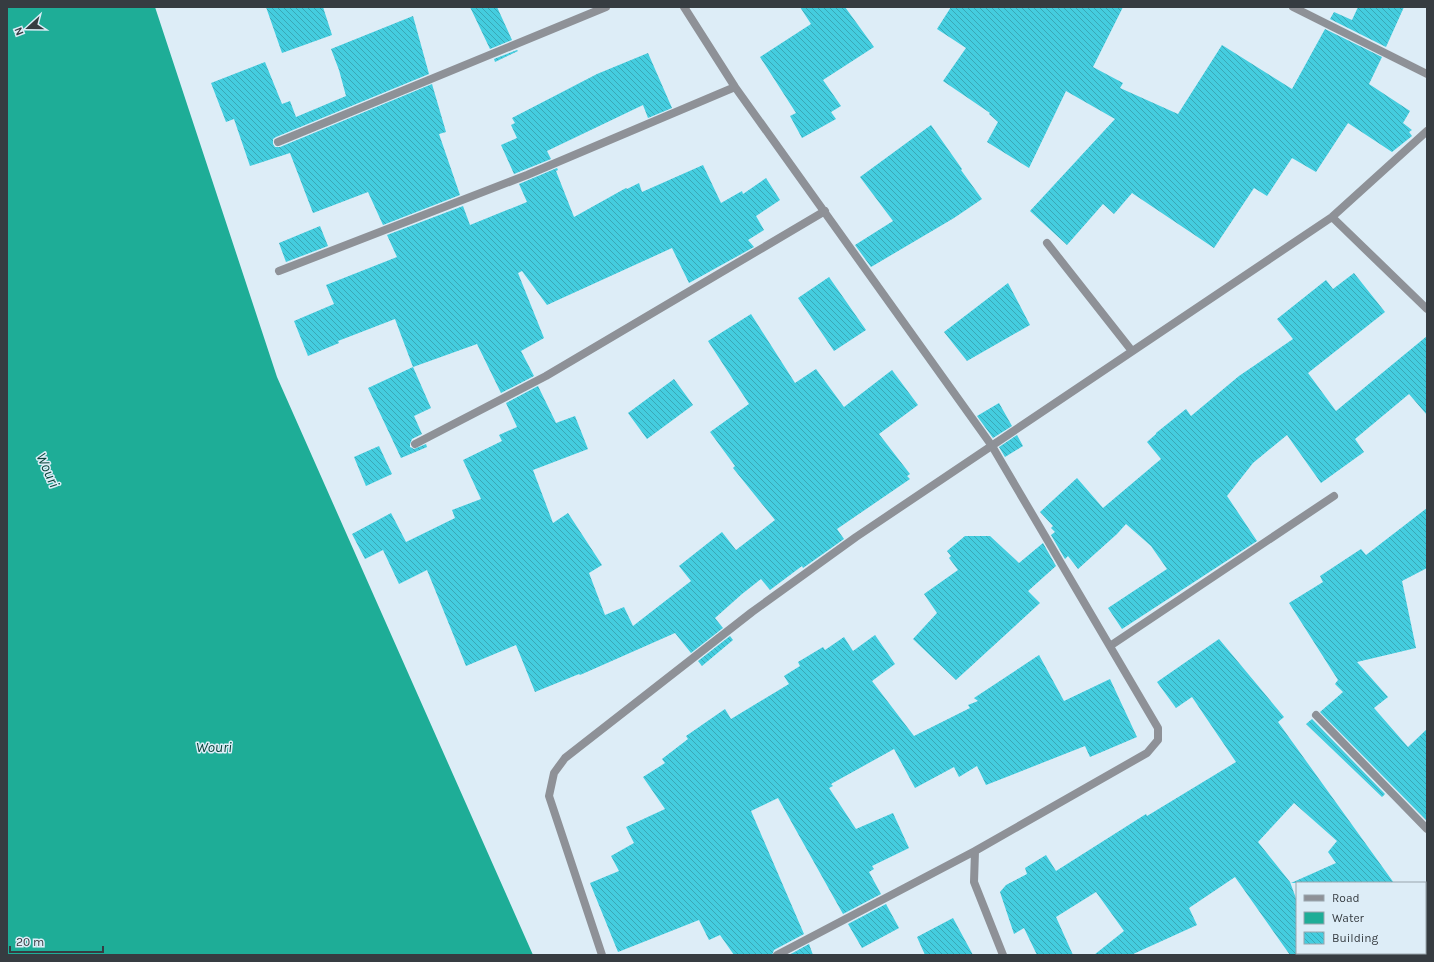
<svg xmlns="http://www.w3.org/2000/svg" width="1434" height="962" font-family="Karla,sans-serif">
<style>
.water{fill:#1ead97}
.building{fill:url(#building-back-hatch)}
.lines{fill:none;stroke-linecap:round;stroke-linejoin:round}
.minor{stroke:#8e9197;stroke-width:8}
.labels{text-anchor:middle;dominant-baseline:central;stroke-width:3;stroke-linejoin:round;paint-order:stroke}
.water-label{font-size:15px;font-style:italic;fill:#0c463c;stroke:#ddedf7}
</style>
<defs>
<pattern id="building-back-hatch" width="6" height="6" patternUnits="userSpaceOnUse"><rect width="6" height="6" fill="#44cddf"/><path d="M-1 5l2 2M0 0l6 6M5-1l2 2" fill="none" stroke="#3aa8b6"/></pattern>
</defs>
<rect width="100%" height="100%" fill="#ddedf7"/>
<!-- water -->
<path class="water" d="M7,7H155L277,377L533,955H7Z"/>
<!-- building -->
<path class="building" d="M266,7H323L332,35L282,53Z
M470,7H497L512,40L490,49Z
M800,7H845L874,47L823,80L841,106L831,112L836,119L802,138L790,116L796,113L760,57L811,24Z
M951,7H1123L1093,67L1123,83L1120,88L1178,114L1222,45L1292,89L1325,29L1382,57L1369,84L1410,111L1403,123L1412,130L1409,132L1412,136L1392,152L1348,123L1316,172L1292,158L1267,196L1254,188L1214,248L1132,193L1114,214L1103,204L1067,245L1030,211L1115,119L1066,91L1029,168L987,142L998,122L989,114L990,113L943,81L966,48L937,29Z
M1358,7H1404L1386,47L1330,19L1334,12L1352,20Z
M413,16L429,74L276,137L273,139V144L275,147H280L432,84L446,132L439,134L460,195L383,225L368,192L313,213L290,153L250,166L234,119L226,122L211,83L265,62L282,104L290,101L296,117L346,96L339,70L331,49Z
M517,50L518,51L495,62L494,59Z
M648,53L672,108L648,118L643,105L547,151L551,159L514,174L501,145L517,138L511,125L515,123L512,118L597,74Z
M931,125L962,169L961,170L982,199L954,218L871,267L855,245L893,221L860,177Z
M703,165L721,203L742,191L743,194L766,178L780,200L756,216L764,230L748,240L754,247L689,283L672,248L547,305L522,271L518,273L544,338L521,351L534,376L501,393L477,344L413,367L395,319L338,341L339,343L308,356L294,321L334,304L326,285L397,257L387,235L463,206L470,225L527,202L519,184L557,168L558,170L556,171L574,217L626,188L627,189L639,183L642,192Z
M320,226L328,246L286,262L279,243Z
M1354,273L1385,312L1308,373L1336,411L1427,336V415L1409,394L1355,439L1364,452L1321,483L1287,435L1253,463L1227,496L1257,541L1122,629L1108,608L1167,569L1151,546L1126,524L1117,534L1078,569L1068,556L1065,559L1051,535L1055,532L1051,528L1053,526L1040,512L1077,478L1103,508L1161,459L1147,442L1156,434V433L1186,409L1191,416L1239,376L1293,339L1277,319L1326,280L1333,289Z
M829,277L866,330L834,351L798,298Z
M1008,283L1030,325L967,361L944,332Z
M751,314L795,383L816,369L844,407L892,370L918,405L879,434L910,474L907,476L910,479L837,529L844,539L803,568L802,566L770,590L761,579L742,594L715,618L723,628L691,653L675,633L580,675L579,674L535,692L516,645L466,666L427,570L399,584L383,550L365,559L352,534L391,513L406,542L455,518L452,510L481,499L463,460L502,441L499,435L517,427L506,403L538,386L556,423L575,416L588,449L533,470L553,523L568,513L602,565L589,573L605,615L624,607L633,626L691,581L679,566L722,532L736,550L775,520L733,468L735,466L710,432L749,404L708,341Z
M413,367L431,408L414,416L422,434L412,439L410,444V447L414,449L426,444L427,447L401,458L368,388Z
M674,379L693,405L647,439L628,413Z
M999,403L1012,426L993,438L977,416Z
M1017,435L1023,446L1005,457L999,447Z
M379,446L392,474L366,486L354,457Z
M1427,508V568L1402,581L1416,648L1357,662L1388,697L1374,708L1408,747L1427,729V821L1320,712L1343,692L1335,684L1338,680L1289,603L1323,582L1320,576L1361,549L1366,555Z
M965,536H990L1019,563L1043,543L1056,566L1028,591L1040,603L956,680L913,639L937,613L924,594L958,570L949,558L951,556L947,551Z
M875,635L895,664L872,681L914,736L970,708L968,705L978,701L974,698L1039,655L1064,701L1110,679L1137,737L1090,757L1085,746L986,785L977,766L959,777L954,767L915,788L894,749L831,784L833,786L829,788L856,829L893,813L909,848L872,866L874,869L869,872L881,894L843,914L778,798L751,811L804,934L774,950L772,955H734L720,935L709,940L699,920L618,952L590,883L619,871L611,856L634,843L626,827L665,809L643,777L665,763L662,759L688,739L686,736L725,709L731,719L789,684L784,676L800,666L798,662L823,647L825,650L844,637L853,651Z
M730,636L733,640L702,666L698,661Z
M1219,639L1284,717L1278,722L1394,883H1291L1336,863L1328,852L1337,841L1294,803L1258,842L1290,882L1297,901V955H1290L1235,877L1189,908L1197,925L1131,955H1094L1124,931L1096,892L1056,917L1073,955H1037L1024,928L1014,934L1000,892L1006,885L1027,874L1025,868L1046,855L1056,871L1146,814L1147,816L1236,762L1192,697L1176,708L1157,682Z
M1312,719L1385,794L1382,797L1306,724Z
M886,904L899,928L862,948L848,924Z
M953,918L973,955H925L917,937Z
M809,944L813,955H789Z"/>
<g class="lines">
<!-- minor -->
<path class="minor" d="M684,7L735,87L992,446L1158,728V740L1147,753L975,851L974,882L1003,955
M1293,7L1427,74
M278,142L606,7
M1332,217L1427,309
M1047,243L1132,351
M279,271L527,175L735,87
M415,444L546,376L825,211
M1110,646L1334,496
M1316,715L1427,829
M602,955L549,796L554,773L565,758L752,612L856,537L1332,217L1427,131
M777,955L975,851"/>
</g>
<g class="labels">
<!-- water labels -->
<g class="water-label">
<text transform="translate(48 470) rotate(66)">Wouri</text>
<text x="214" y="747">Wouri</text>
</g>
</g>
<!-- border -->
<rect width="1434" height="962" fill="none" stroke="#363c41" stroke-width="16"/>
<!-- legend -->
<rect x="1296" y="882" width="130" height="72" fill="#ddedf7" stroke="#9aa6ae"/>
<rect x="1304" y="895" width="20" height="6" fill="#8e9197" stroke="#9aa6ae"/>
<text x="1332" y="902" font-size="12" fill="#363c41">Road</text>
<rect x="1304" y="912" width="20" height="12" fill="#1ead97" stroke="#9aa6ae"/>
<text x="1332" y="922" font-size="12" fill="#363c41">Water</text>
<rect x="1304" y="932" width="20" height="12" fill="url(#building-back-hatch)" stroke="#9aa6ae"/>
<text x="1332" y="942" font-size="12" fill="#363c41">Building</text>
<!-- north arrow -->
<g transform="translate(28 28) rotate(249)" stroke="#ddedf7" stroke-width="3" paint-order="stroke">
<path d="M0-3L7 15L0 10L-7 15Z" fill="#363c41"/>
<text y="-6" font-size="11" font-weight="bold" text-anchor="middle" fill="#363c41">N</text>
</g>
<!-- scale -->
<path d="M10 946v6h93v-6" fill="none" stroke="#363c41" stroke-width="2"/>
<text x="16" y="946" font-size="12" fill="#363c41" stroke="#ddedf7" stroke-width="3" paint-order="stroke">20 m</text>
</svg>
